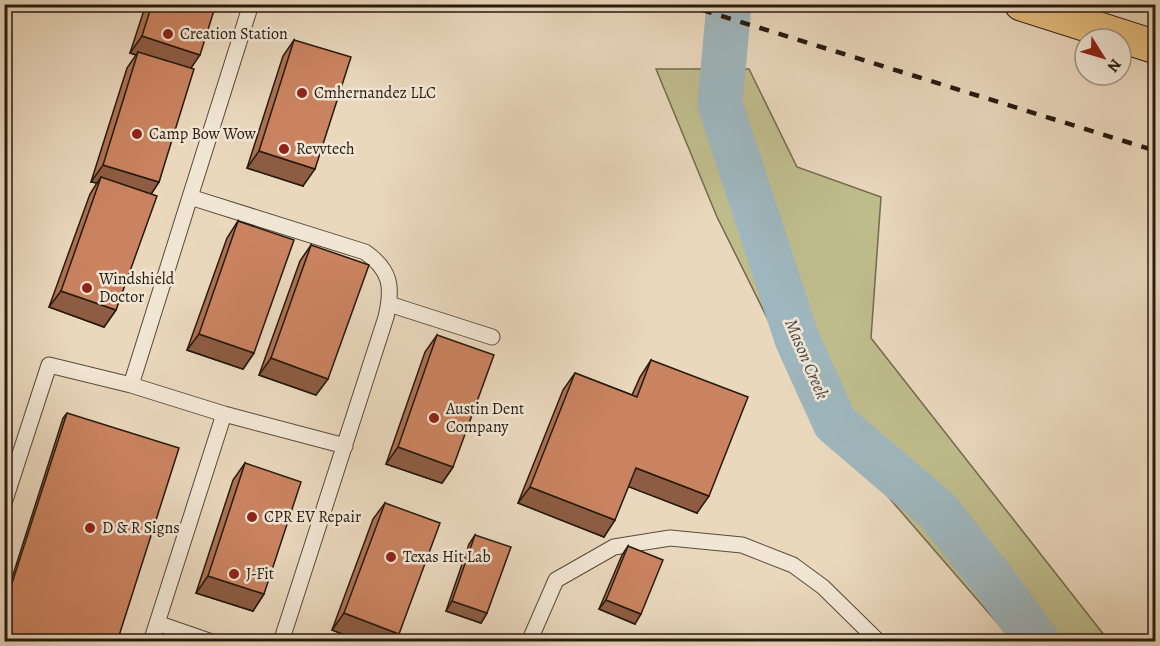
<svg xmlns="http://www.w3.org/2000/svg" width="1160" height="646" font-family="Alegreya,serif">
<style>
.green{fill:#bfbc8c;stroke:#726b4e;stroke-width:1.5}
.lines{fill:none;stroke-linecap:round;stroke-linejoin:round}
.river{stroke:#9eb6bd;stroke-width:45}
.lane-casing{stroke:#574a3a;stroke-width:17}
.primary-casing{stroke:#261a0f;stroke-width:35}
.lane{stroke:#f1e6d4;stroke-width:15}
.primary{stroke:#e5bc7e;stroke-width:33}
.rail{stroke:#261a0f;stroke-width:4.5;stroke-dasharray:10 10;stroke-linecap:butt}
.wall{fill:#ae7153;stroke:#261a0f;stroke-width:1.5}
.shaded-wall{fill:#8d5c43;stroke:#261a0f;stroke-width:1.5}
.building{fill:#ca8360;stroke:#261a0f;stroke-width:1.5}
.poi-dot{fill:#8f2418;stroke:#f1e6d4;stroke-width:2}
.labels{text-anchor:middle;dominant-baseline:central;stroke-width:5;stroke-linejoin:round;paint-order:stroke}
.poi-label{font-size:16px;fill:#261a0f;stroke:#f1e6d4;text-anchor:start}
.water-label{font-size:18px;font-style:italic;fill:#4a4943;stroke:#f1e6d4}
</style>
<rect width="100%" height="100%" fill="#ead8bd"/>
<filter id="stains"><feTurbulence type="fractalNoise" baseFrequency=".00333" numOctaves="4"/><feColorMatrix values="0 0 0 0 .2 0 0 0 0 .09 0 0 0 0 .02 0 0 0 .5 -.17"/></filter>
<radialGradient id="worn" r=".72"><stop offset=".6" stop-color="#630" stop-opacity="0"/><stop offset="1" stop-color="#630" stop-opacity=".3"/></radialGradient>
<!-- green -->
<path class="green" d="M656,69H749L797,167L881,197L871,338L1108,640L1111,641H1013L813,410L717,217Z"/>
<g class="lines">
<!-- river -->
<path class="river" d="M729,4L720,104L797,339L835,423L937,510L995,583L1038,642"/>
<!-- lane casing -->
<g class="lane-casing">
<path id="lane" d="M190,197L251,4
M389,304L492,337
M131,385L190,197L365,252C391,270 393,287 386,317L281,642
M224,414L345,446
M4,503L49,365L131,385L224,414L151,642
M157,623L212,642
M529,642L556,580L614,547L670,538L742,545L793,565L823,587L879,642"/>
</g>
<!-- primary casing -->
<g class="primary-casing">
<path id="primary" d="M1021,4L1156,47"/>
</g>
<!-- lane -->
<use href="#lane" class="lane"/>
<!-- primary -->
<use href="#primary" class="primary"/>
<!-- rail -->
<path class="rail" d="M683,4L1156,151"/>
</g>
<!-- wall -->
<path class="wall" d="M146,4H216L191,68L159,182L151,194L116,310L104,327L49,307L90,194L97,183L91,182L127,68L136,55L130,53Z
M294,40L303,186L247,168L283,56Z
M238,221L254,353L243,369L187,350L227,238Z
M311,245L316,395L259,375L300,261Z
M437,335L453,467L442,483L386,464L425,352Z
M651,360L697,513L628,486L604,537L518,503L563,390L575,373L632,395L640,377Z
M67,413L4,642V603L63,418Z
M245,463L264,594L253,611L196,593L233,480Z
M385,503L399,634L394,642H363L332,630L373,519Z
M475,535L487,613L481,623L446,611L469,544Z
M628,546L635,624L599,609L622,555Z"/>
<!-- shaded-wall -->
<path class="shaded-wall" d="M142,36L200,55L189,71L138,52L136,55L130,53Z
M259,151L315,169L303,186L247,168Z
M103,165L159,182L148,199L101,177L97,183L91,182Z
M61,291L116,310L104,327L49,307Z
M199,334L254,353L243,369L187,350Z
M271,358L328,379L316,395L259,375Z
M398,447L453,467L442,483L386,464Z
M636,468L709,496L697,513L624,485Z
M530,487L615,520L604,537L518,503Z
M208,576L264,594L253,611L196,593Z
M606,600L641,614L635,624L599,609Z
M452,601L487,613L481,623L446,611Z
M344,613L399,634L394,642H363L332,630Z
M4,636L23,642H4Z"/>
<!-- building -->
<path class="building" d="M152,4H216L200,55L142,36Z
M294,40L351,57L315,169L259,151Z
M138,52L194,69L159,182L103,165Z
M101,177L157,196L116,310L61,291Z
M238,221L294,240L254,353L199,334Z
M311,245L369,265L328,379L271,358Z
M437,335L494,355L453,467L398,447Z
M651,360L748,397L709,496L636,468L615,520L530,487L575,373L637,397Z
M67,413L179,448L117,642H23L4,636V608Z
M245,463L301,482L264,594L208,576Z
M385,503L440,523L399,634L344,613Z
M475,535L511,547L487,613L452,601Z
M628,546L663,560L641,614L606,600Z
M340,637L353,642H338Z"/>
<!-- markers -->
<g class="poi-dot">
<circle cx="168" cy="34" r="6"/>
<circle cx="302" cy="93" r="6"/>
<circle cx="137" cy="134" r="6"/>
<circle cx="284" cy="149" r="6"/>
<circle cx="87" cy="288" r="6"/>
<circle cx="434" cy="418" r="6"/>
<circle cx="252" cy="517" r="6"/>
<circle cx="90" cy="528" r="6"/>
<circle cx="391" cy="557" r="6"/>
<circle cx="234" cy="574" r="6"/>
</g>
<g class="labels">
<!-- poi labels -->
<g class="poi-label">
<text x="180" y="34">Creation Station</text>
<text x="314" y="93">Cmhernandez LLC</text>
<text x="149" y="134">Camp Bow Wow</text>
<text x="296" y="149">Revvtech</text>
<text x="99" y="279">Windshield<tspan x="99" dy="18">Doctor</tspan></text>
<text x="446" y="409">Austin Dent<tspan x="446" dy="18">Company</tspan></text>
<text x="264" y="517">CPR EV Repair</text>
<text x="102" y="528">D &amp; R Signs</text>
<text x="403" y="557">Texas Hit Lab</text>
<text x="246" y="574">J-Fit</text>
</g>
<!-- water labels -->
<g class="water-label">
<text transform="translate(807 359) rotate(67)">Mason Creek</text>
</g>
</g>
<!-- margin -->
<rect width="1160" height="646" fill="none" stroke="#ead8bd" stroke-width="24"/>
<rect x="6" y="6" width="1148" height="634" fill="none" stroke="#261a0f" stroke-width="3"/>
<rect x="12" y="12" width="1136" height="622" fill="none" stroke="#261a0f" stroke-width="1.5"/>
<!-- north arrow -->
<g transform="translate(1103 57) rotate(127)"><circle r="28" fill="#f1e6d4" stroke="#a09485" stroke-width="1.5"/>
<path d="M0-4.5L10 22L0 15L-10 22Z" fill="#8f2418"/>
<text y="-9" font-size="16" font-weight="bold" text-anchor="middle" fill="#261a0f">N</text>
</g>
<rect width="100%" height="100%" filter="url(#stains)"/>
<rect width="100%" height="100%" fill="url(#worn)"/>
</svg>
